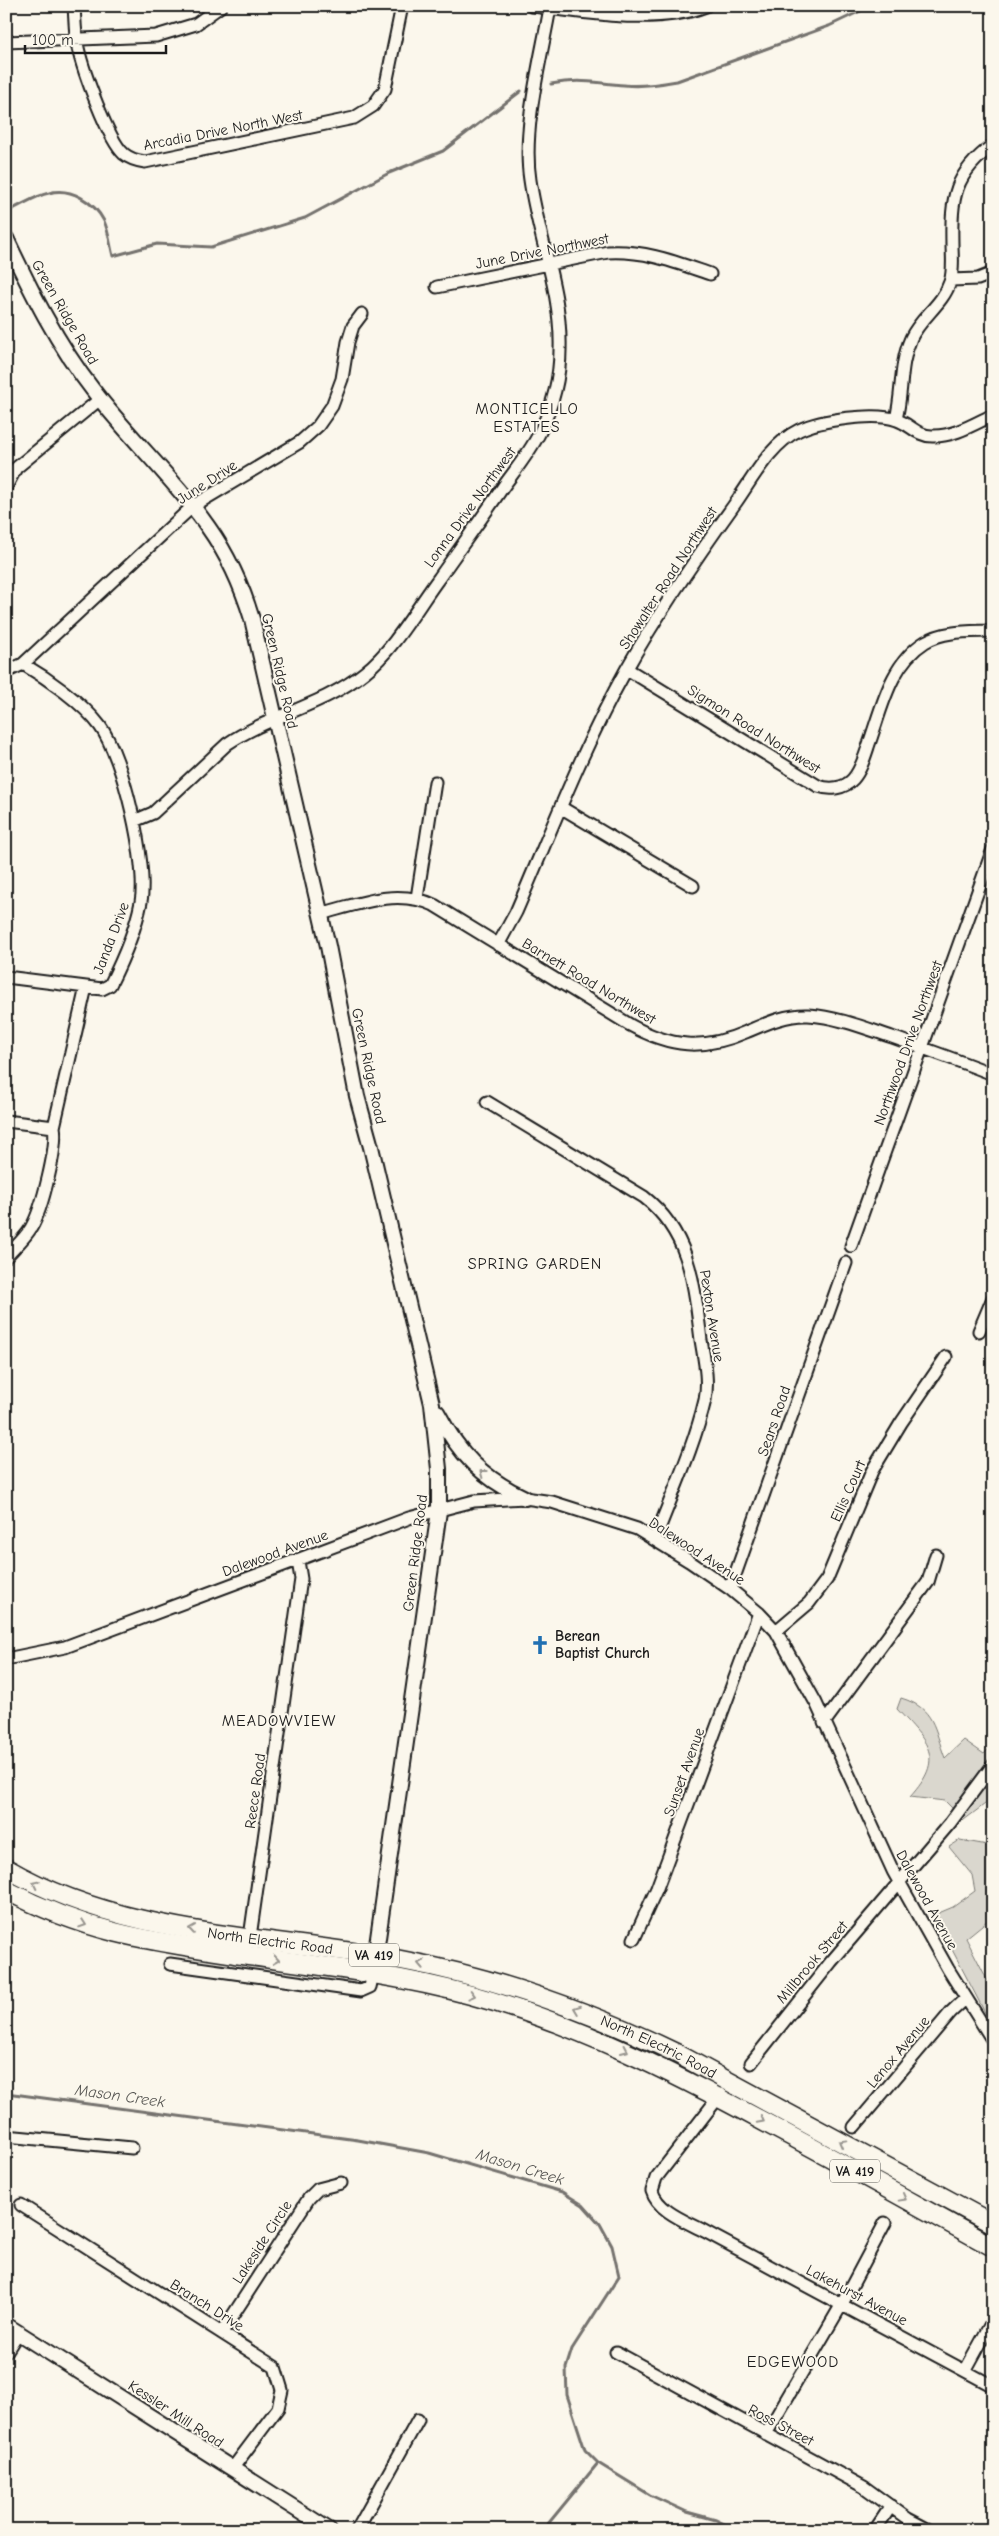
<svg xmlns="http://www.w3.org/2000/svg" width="999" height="2536" font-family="'Comic Neue',sans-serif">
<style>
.green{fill:#dad7ce;stroke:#7b7a75}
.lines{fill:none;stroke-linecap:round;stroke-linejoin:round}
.stream{stroke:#74726e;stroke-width:3}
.minor-casing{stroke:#1c1c1c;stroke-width:15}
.tertiary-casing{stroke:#1c1c1c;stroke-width:18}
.primary-casing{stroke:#1c1c1c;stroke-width:21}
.minor{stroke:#fbf7ec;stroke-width:11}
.tertiary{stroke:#fbf7ec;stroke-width:14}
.primary{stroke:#fbf7ec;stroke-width:18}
.oneway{stroke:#97948e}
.labels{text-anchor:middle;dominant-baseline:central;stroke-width:4;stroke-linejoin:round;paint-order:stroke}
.shield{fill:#fbf7ec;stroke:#5f5e5a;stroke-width:1}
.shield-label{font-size:14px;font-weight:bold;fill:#1c1c1c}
.street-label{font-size:15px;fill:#1c1c1c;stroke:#fbf7ec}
.poi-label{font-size:15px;font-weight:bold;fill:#1c1c1c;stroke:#fbf7ec;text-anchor:start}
.neighbourhood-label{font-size:16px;letter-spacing:1px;fill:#1c1c1c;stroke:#fbf7ec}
.water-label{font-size:16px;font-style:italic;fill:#575653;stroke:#fbf7ec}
</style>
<rect width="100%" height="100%" fill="#fbf7ec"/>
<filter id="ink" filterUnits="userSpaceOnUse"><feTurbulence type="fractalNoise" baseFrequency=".02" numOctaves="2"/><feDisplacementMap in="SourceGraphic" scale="10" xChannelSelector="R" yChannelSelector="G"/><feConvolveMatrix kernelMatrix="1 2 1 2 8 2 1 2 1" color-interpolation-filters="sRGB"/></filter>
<g filter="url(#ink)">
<!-- green -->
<path class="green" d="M901,1698C935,1708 934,1729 945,1758L964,1740L984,1754L993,1744V1798L964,1820L945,1801L910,1797C946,1757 928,1743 897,1709Z
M960,1840L993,1846V1916L966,1938L993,1991V2028L934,1915L953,1907L975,1891L972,1875L949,1847Z"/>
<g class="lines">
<!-- stream -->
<path class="stream" d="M551,84C580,78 595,83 624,85C642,87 660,84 677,81L829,26L871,6
M6,212C21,206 34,196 49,193C71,187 94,202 104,221C109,232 110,245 113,256L157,244L211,247L305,218L389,173L443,151L521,91
M6,2093L358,2140L429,2153L562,2192L583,2205L600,2224L612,2246L619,2276L572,2349L566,2368L567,2395L585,2450L598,2463L650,2495L687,2512L716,2520L737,2530
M543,2530L598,2463"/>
<!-- minor casing -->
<g class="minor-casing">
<path id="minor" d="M74,6C75,20 75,35 78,48C83,70 108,140 124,154C130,159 138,161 145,162L354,118L373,106L385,89L402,6
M532,6C585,12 655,26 706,6
M6,42L156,36L196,24L221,6
M951,280L978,279L993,273
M437,287L608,252C645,250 675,262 710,274
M896,419C903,392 899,365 911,338C921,317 943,304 950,282C954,271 952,256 952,244C951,197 954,174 993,145
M6,487L16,468L100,399
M627,669L818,786C830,790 844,789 853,779C861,770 865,756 869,744C882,708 890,664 925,642C945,630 970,632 993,631
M6,672L23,664L193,506L300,442L318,426L332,406L342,379L348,342L353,326L362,314
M562,808L693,886
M134,821L153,813L227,744C270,715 325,705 365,672C395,648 416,609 439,578C460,548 482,518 503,487C516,469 530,452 540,432C552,407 560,378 560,350C562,292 538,237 530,180C522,129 541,59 550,8
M417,898L435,782
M320,914C358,904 396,888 434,905L630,1025C670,1047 703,1051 746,1032C765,1024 786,1014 808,1015C838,1017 865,1028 892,1037C926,1049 959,1061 993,1074
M498,945L516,912C551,831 583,747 626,670C658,613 696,558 734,505C752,480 770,444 799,430C820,420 875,412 897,420C910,424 917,436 932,436C953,437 974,424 993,415
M6,977L102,989L110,985C122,961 136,928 141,902C148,864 123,757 100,726C83,703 47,678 23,664
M487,1102L644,1197C691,1234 694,1285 701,1340C704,1359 709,1380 705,1400C694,1447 672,1494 655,1539
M6,1121L54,1127
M851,1246L993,849
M6,1257C14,1248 25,1238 31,1228C42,1210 58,1146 54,1127L86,987
M979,1331L993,1298
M730,1589L846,1263
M776,1631L809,1603L827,1579L872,1471L901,1423L946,1357
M6,1659L65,1647L409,1518L474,1501L525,1498L552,1502L637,1529L689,1561L730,1589L759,1613L776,1631L816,1703L893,1871L948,1969L993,2041
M824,1723L928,1582L936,1555
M250,1937L301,1579L298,1561
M634,1939L657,1888L759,1613
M170,1964L361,1991L370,1987L373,1974
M751,2063L831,1962L950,1823L993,1765
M721,2094L656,2178L652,2191C658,2212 688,2222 706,2232L993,2386
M854,2127L951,2012L966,1998
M6,2136L132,2148
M21,2205L275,2367L282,2390L278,2408L232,2469
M222,2332L309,2198L318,2189L341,2183
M6,2352L18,2333
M616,2352L864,2487L908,2519L929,2530
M965,2371L993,2320
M766,2434L842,2304L885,2223
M357,2530L418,2420
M875,2530L891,2506"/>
</g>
<!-- tertiary casing -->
<g class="tertiary-casing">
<path id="tertiary" d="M6,238C31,291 57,344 93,390C129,438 174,478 208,527C228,555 242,586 252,619L328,946L357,1096L371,1147L432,1404L439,1469V1511L374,1966
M437,1412C459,1454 482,1478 525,1498
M6,2325L329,2530"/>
</g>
<!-- primary casing -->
<g class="primary-casing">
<g id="primary">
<path id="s1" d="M6,1868C126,1938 268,1935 401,1960C498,1978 587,2010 676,2053L993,2224"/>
<path d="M6,1890C85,1932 149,1941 235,1954C314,1965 394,1974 471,1995C577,2024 672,2072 768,2124C844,2164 918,2206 993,2247"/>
</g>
</g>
<!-- minor -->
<use href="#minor" class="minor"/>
<!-- tertiary -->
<use href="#tertiary" class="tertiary"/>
<!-- primary -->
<use href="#primary" class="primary"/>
</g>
<!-- one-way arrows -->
<defs><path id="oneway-chevron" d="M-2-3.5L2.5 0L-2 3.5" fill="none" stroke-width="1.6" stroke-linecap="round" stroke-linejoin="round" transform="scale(1.25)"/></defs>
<g class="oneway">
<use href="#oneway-chevron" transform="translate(483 1473) rotate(-143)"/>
<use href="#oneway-chevron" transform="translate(36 1884) rotate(-154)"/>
<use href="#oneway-chevron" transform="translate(83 1924) rotate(19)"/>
<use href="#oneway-chevron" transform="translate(192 1929) rotate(-172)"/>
<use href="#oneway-chevron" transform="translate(276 1960) rotate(8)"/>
<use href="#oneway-chevron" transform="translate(421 1964) rotate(-169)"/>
<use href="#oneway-chevron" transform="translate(472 1995) rotate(15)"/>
<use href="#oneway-chevron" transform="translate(577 2009) rotate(-159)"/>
<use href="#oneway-chevron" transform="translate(625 2050) rotate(25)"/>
<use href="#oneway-chevron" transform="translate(761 2120) rotate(28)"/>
<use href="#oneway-chevron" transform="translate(842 2143) rotate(-151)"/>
<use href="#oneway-chevron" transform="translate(903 2198) rotate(29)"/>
</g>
</g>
<!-- icons -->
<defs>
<g id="church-bare" transform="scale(1.5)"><path d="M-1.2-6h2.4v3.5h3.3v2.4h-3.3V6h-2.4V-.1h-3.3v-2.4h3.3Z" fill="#1f6fb2" stroke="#fbf7ec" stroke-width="2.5" paint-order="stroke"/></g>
</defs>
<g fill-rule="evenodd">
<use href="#church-bare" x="540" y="1645"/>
</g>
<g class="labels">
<!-- shield labels -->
<g class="shield">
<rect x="349" y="1943.5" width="50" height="23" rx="4"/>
<rect x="830" y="2159.5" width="50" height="23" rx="4"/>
</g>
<g class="shield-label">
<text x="374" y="1955">VA 419</text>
<text x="855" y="2171">VA 419</text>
</g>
<!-- street labels -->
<g class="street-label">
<text transform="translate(223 130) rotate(-11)">Arcadia Drive North West</text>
<text transform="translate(542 251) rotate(-11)">June Drive Northwest</text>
<text transform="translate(65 312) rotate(60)">Green Ridge Road</text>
<text transform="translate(207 482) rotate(-33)">June Drive</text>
<text transform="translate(470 507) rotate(-54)">Lonna Drive Northwest</text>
<text transform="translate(668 578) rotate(-57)">Showalter Road Northwest</text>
<text transform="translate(280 671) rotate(77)">Green Ridge Road</text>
<text transform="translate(754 729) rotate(32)">Sigmon Road Northwest</text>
<text transform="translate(111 938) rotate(-69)">Janda Drive</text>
<text transform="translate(589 981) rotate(31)">Barnett Road Northwest</text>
<text transform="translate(908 1043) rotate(-70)">Northwood Drive Northwest</text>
<text transform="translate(369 1066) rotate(78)">Green Ridge Road</text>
<text transform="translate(712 1316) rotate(81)">Pexton Avenue</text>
<text transform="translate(774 1421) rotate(-71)">Sears Road</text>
<text transform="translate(848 1491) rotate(-66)">Ellis Court</text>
<text transform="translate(697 1551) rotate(33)">Dalewood Avenue</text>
<text transform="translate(275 1553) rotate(-20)">Dalewood Avenue</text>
<text transform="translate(415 1553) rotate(-83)">Green Ridge Road</text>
<text transform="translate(684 1772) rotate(-70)">Sunset Avenue</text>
<text transform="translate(255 1791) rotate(-82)">Reece Road</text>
<text transform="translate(927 1900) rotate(61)">Dalewood Avenue</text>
<text stroke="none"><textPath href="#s1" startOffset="276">North Electric Road</textPath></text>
<text transform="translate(812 1962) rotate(-50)">Millbrook Street</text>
<text stroke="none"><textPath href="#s1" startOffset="681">North Electric Road</textPath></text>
<text transform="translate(898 2052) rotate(-50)">Lenox Avenue</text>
<text transform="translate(262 2242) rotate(-57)">Lakeside Circle</text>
<text transform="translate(857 2295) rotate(28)">Lakehurst Avenue</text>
<text transform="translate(207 2305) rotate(32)">Branch Drive</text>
<text transform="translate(176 2414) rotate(33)">Kessler Mill Road</text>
<text transform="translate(781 2425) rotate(28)">Ross Street</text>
</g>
<!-- poi labels -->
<g class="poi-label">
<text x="555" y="1636">Berean<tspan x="555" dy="17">Baptist Church</tspan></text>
</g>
<!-- neighbourhood labels -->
<g class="neighbourhood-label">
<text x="527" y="409">MONTICELLO<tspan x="527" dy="18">ESTATES</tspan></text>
<text x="535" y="1264">SPRING GARDEN</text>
<text x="279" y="1721">MEADOWVIEW</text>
<text x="793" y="2362">EDGEWOOD</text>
</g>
<!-- water labels -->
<g class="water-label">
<text transform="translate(120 2096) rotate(8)">Mason Creek</text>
<text transform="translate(520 2167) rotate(17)">Mason Creek</text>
</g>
</g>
<!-- margin -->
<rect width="999" height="2536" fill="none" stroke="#fbf7ec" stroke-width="25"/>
<rect x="12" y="12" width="974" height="2511" fill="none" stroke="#1c1c1c" stroke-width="2" filter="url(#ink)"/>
<!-- scale -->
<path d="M25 45v8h141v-8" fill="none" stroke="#1c1c1c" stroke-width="2.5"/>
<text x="32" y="45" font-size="15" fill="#1c1c1c" stroke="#fbf7ec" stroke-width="4" paint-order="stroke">100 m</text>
</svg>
